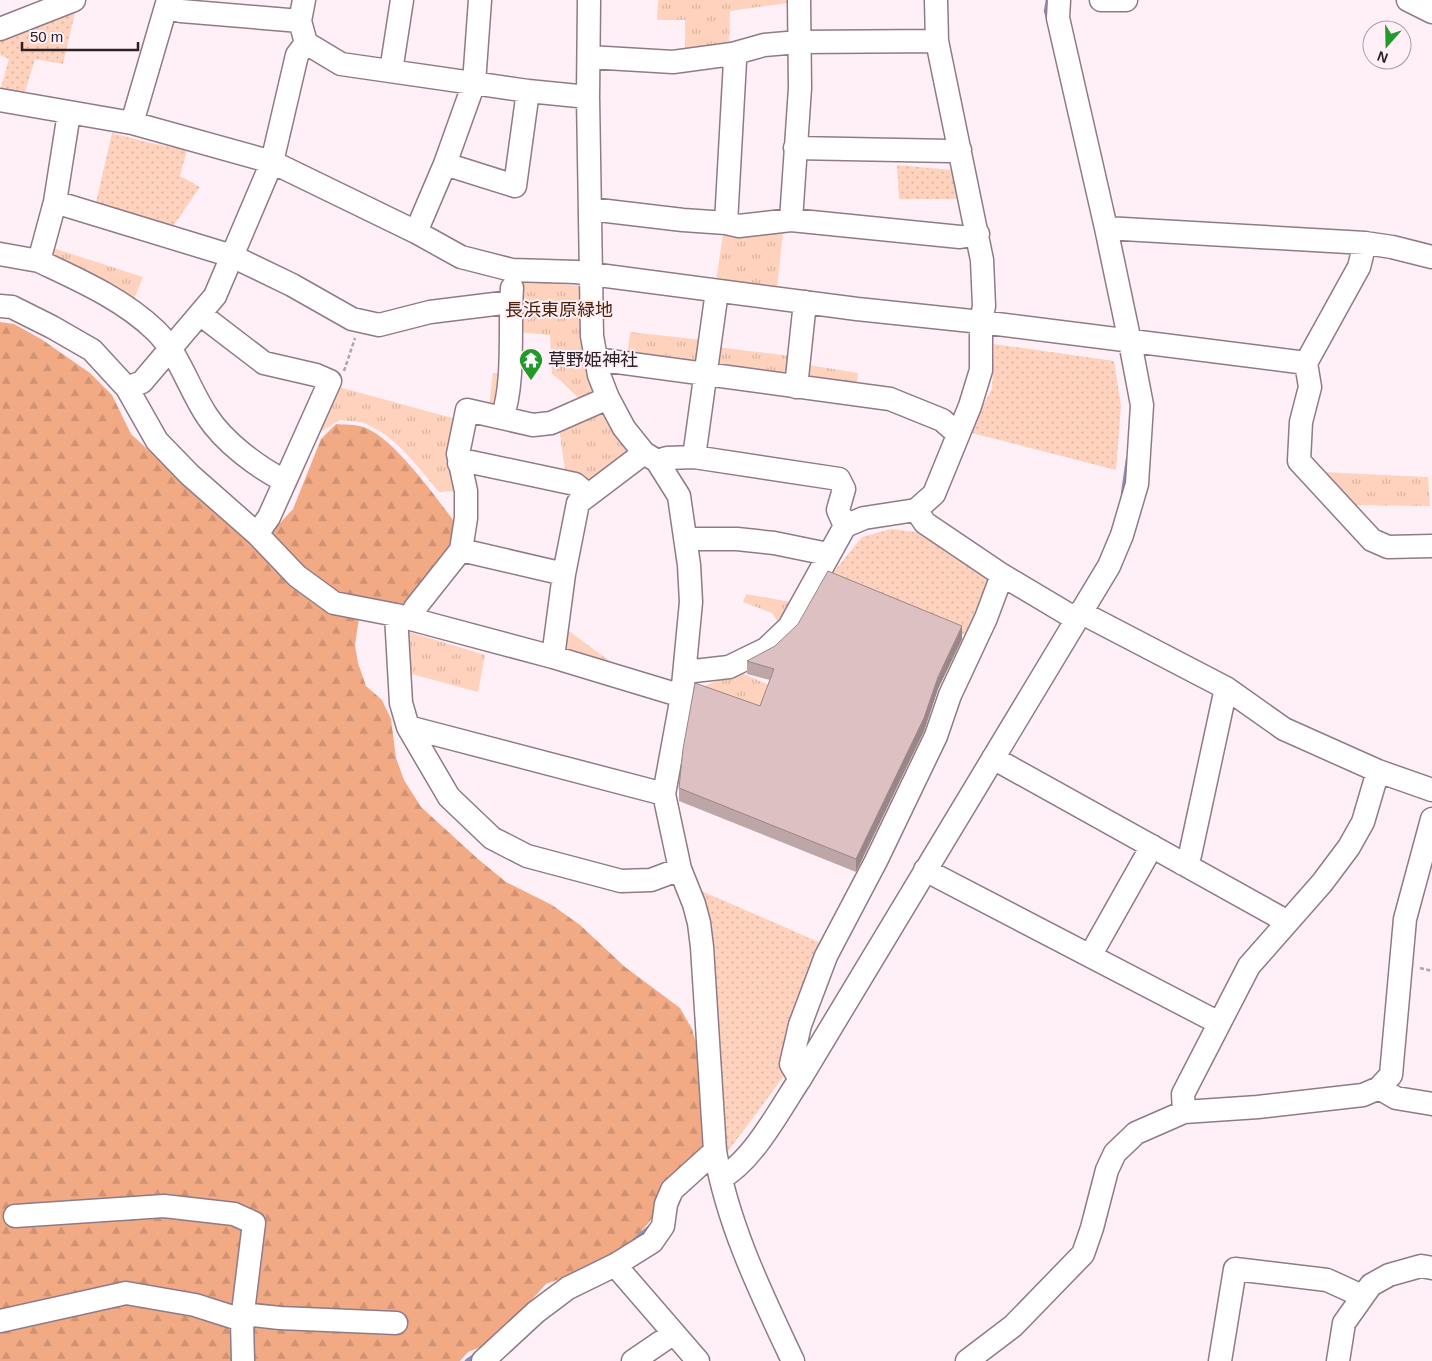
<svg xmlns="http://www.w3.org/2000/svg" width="1432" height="1361" font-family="Arial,'Noto Sans JP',sans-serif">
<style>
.grass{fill:url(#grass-dots)}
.forest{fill:url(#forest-firs)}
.park{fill:url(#park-tufts)}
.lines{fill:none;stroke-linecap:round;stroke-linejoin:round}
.stream{stroke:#8c8eb8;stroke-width:4.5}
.minor-casing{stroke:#907a87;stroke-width:25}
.path{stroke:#b0a3aa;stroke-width:2.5;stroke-dasharray:4 2.5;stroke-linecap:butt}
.minor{stroke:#fff;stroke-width:22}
.wall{fill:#bea5a6}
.shaded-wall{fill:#9b8687}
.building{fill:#ddc0c1;stroke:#9b8687}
.labels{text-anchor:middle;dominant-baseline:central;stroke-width:4;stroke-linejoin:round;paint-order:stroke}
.park-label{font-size:18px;fill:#4e2105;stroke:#fff0f8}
.poi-label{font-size:18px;fill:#2a2127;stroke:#fff0f8;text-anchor:start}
</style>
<defs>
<pattern id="grass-dots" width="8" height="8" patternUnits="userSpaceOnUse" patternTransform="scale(1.25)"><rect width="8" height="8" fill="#fed2bd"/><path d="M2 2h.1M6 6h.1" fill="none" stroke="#dab4a2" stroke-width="1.8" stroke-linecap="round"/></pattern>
<pattern id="forest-firs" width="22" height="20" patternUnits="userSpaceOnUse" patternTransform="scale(1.25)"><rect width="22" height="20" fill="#f2aa85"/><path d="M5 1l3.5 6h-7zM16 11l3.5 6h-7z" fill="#d09273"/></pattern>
<pattern id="park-tufts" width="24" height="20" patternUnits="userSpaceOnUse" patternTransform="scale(1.25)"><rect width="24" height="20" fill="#fed2bd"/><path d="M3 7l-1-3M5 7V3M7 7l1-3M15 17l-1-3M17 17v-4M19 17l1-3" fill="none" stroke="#dab4a2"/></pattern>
</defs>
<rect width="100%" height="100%" fill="#fff0f8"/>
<!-- grass -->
<path class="grass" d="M75,13L63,64L35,59L24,95L0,91L9,59L0,55V40Z
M112,133L155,144L187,150L180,176L200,187L169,232L95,207Z
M897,165L952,170L958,199H899Z
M994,344L1114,361L1121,406L1116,470L968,432L992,389Z
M891,529L916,532L994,582L970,637L828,579L862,537Z
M697,889L823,944L791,1043L784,1076L726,1154Z"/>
<!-- forest -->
<path class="forest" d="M0,322L14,324L41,339L90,373L112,395L131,434L185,484L252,522L280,523L293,509L321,439L336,424C344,425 355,424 363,427C392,435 439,501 458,527L455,546L407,608L359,618L355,645L358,663L366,686L382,700L391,719L396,758L404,780L421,807L478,859L506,882L552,905L580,925L625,967L680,1008L692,1029L711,1095L713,1141L658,1206L650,1221L633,1241L576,1273L546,1284L517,1316L498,1340L468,1352L460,1361H0Z"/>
<!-- park -->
<path class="park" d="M658,0H794V2L730,11L729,48L685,55V20H657Z
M783,231L777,288L716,281L723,235Z
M53,248L143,277L133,302L51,259Z
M519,281L584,286L600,395L583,403L561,381L552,374L550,335L515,332Z
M630,332L703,340L700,367L627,359Z
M717,347L791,356L788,379L714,370Z
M803,364L858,373L856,391L808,385Z
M493,373H504L500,409L489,407Z
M335,386L456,419L457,491L439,492C418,467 397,437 366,424C359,421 348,421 340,420L319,433L296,489L285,481Z
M602,406L636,451L594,484L566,477L559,428Z
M1320,472L1428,477L1430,506L1349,505Z
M746,594L797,603L781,626L772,613L743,602Z
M406,631L485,655L478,692L408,673Z
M569,631L623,671L564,654Z
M739,672L769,685L758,713L697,689Z"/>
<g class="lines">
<!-- stream -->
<path class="stream" d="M1048,18L1046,11L1048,0
M1123,494L1128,459
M633,1242L651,1226
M467,1361L477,1354"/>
<!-- minor casing -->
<g class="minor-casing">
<path id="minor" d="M304,0L300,21L306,43L341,64L528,91L588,97
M480,0L474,83L445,164L515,186L528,91
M589,0L588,97L592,336L599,375L608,398L624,428L644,453L657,461L679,496L689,565L691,602L682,696L664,794L680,869L694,904L699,923L702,947L715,1151C728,1226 761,1293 793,1361
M799,0L800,88L791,220L960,237L978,234
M1101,0H1126
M1408,0L1432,12
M166,7L181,11L300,21
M0,29L74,0
M732,54L735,61L726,223L739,226L791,220
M589,57L673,62L732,54L764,45L799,42L937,41
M391,71L402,0
M0,100L132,123L272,162L416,232L461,257L512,270L576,272L857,309L981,322L1306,363L1359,267L1365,243
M132,123L168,0
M795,148L950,151L960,150
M55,202L232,256L292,285L352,319L379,325L430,312L511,302
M590,209L683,220L726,223
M1106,228L1365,243L1392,247L1432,257
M416,232L445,164
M0,254L39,261L55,202L69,113
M39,261C79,280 123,299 156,331C179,354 189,389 207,416C224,442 257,467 285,481
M0,306L12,307L52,327L92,350L127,388L157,441L190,475L257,534L297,576L334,603L396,615L553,657L682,696
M200,314L264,363L316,375L330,381L269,517L257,534
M595,359L890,399L942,420L958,434
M1306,363L1310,387L1301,422L1299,461L1372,540L1388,547L1432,546
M796,387L805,302
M127,388L142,382L215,296L272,162L297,55L306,43
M502,418C515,383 509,327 512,288
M694,457L717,291
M657,461L667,458L694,457L839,479L844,489L838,510L845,526
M459,463L471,462L575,484L588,495
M916,510L925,523L1002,575L1076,619
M686,539H737L774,543L828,554
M461,550L466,518V491L458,454L467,410L533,425L551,423L608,398
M1080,612L1226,688L1284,729L1378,771L1432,790
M396,615L401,703L408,727L449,797L492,838L527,856L621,881L651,880L680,869
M411,619L415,608L461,550L564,574
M553,657L564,574L578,503L644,453
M685,672L729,667L766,649L789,627L845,526L864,518L916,510L934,494L970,406L981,370V322L984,306L982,260L937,41L936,0
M408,727L664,794
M993,758L1279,917L1286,923
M1183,864L1190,855L1226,688
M925,870L1219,1023
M1090,956L1152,846
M800,1079L791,1064L800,1025L826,956L876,861L936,736L950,695L986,618L1002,575
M1379,1088L1396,1098L1432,1104
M1184,1112L1183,1094L1249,966L1322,883L1349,847L1363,822L1378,771
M721,1178C753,1161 780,1109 800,1079L1109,566L1122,535L1137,484L1142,405L1130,342L1106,228L1058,18L1059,0
M15,1216L164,1206L234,1214L254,1223L242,1320L243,1361
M615,1265L698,1361
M243,1314L280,1318L396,1323
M0,1321L126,1293L195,1305L242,1320
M483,1361L536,1312L568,1288L615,1265L652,1242L663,1226L666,1204L672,1190L715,1151
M633,1361L674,1333
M967,1361L1013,1326L1083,1254L1092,1228L1107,1170L1115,1153L1136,1133L1184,1112L1258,1107L1363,1095L1379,1088L1391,1075L1405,919L1432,819
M1220,1361L1235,1269L1327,1280L1362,1296
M1338,1361L1344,1323L1371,1285L1389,1275L1421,1266L1432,1268"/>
</g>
<!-- path -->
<path class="path" d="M344,371L355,338
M1420,968L1432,971"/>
<!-- minor -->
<use href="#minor" class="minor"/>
</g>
<!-- wall -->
<path class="wall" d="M962,639L938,689L924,731L856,872L679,801V788L760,706L770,680L747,674V661Z"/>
<!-- shaded-wall -->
<path class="shaded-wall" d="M962,626V639L938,689L924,731L856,872V859Z"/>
<!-- building -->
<path class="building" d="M828,571L962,626L938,677L924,718L856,859L679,788L683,749L695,683L760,706L774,669L747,661L775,646L798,624Z"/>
<!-- icons -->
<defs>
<g id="temple-pin" transform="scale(1.25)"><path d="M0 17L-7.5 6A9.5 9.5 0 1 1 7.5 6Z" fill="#229a2b" stroke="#fff0f8"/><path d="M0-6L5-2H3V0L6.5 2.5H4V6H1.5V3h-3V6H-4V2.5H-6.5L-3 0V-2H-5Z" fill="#fff"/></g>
</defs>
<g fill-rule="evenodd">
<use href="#temple-pin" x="531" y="360"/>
</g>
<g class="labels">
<!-- park labels -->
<g class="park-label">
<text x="559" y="310">長浜東原緑地</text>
</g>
<!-- poi labels -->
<g class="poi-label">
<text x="548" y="360">草野姫神社</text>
</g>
</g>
<!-- north arrow -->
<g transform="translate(1387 45) rotate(200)"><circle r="24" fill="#fff0f8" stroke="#aa9da4"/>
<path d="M0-4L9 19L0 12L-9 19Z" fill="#229a2b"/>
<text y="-8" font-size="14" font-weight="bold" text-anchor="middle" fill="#2a2127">N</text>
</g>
<!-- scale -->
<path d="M22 42v8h116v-8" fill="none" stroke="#2a2127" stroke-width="2.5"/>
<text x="30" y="42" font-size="15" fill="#2a2127" stroke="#fff0f8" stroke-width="4" paint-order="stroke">50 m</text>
</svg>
